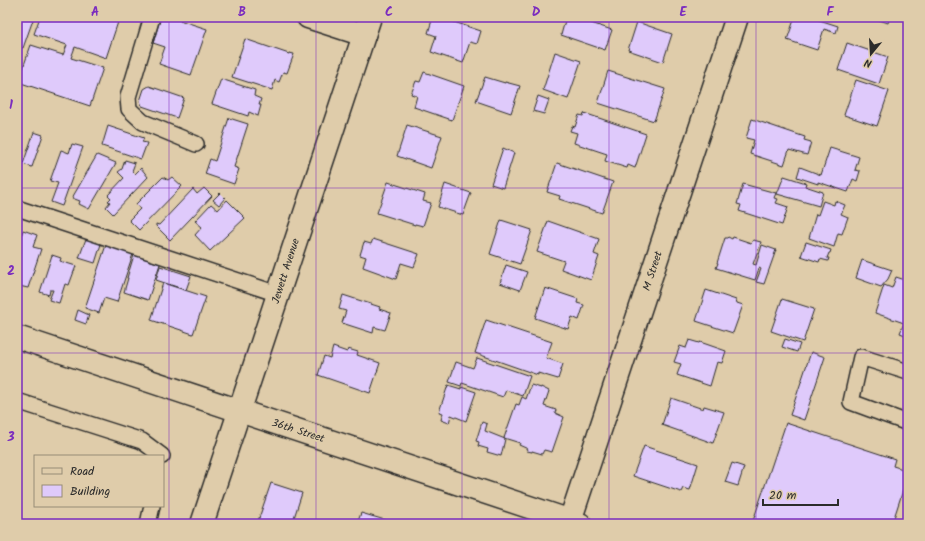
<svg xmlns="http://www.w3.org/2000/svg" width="925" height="541" font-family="Kalam,sans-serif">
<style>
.building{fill:#dfcafb;stroke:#2b2b2b}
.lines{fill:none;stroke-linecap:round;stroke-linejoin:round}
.lane-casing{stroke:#2b2b2b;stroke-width:18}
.street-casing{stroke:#2b2b2b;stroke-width:25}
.secondary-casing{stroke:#2b2b2b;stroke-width:25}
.lane{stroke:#dfccaa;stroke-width:15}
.street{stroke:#dfccaa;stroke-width:22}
.secondary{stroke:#dfccaa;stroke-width:22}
.grid{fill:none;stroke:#7b2cbf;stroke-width:1;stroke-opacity:0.55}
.labels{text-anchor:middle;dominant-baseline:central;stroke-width:3.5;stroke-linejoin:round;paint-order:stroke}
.street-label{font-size:11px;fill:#2b2b2b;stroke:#dfccaa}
.neatline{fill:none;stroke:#7b2cbf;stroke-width:1.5}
.grid-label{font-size:13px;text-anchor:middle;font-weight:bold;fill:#7b2cbf}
</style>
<rect width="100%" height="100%" fill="#dfccaa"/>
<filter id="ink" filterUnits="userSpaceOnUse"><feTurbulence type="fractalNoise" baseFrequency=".025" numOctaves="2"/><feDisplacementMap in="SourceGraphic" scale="8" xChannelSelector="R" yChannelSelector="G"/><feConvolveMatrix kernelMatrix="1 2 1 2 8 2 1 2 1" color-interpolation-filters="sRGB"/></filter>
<g filter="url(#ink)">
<!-- building -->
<path class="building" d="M17,17H34L23,48L17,46Z
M40,17H102L118,22L106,58L75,47L71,58L103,68L90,106L18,82L31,45L63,55L67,45L34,34Z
M161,17H170L207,29L191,75L159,64L165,47L153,43Z
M433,17H439L481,31L477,44L470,42L463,63L431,52L436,36L428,33Z
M566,17H573L581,20L582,17H592L594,18L591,23L612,30L605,50L561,35Z
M795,17H810L838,26L836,33L824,29L817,50L787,40Z
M871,17H890L888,23Z
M637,22L672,34L663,62L628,50Z
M245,39L289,54V53L294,54L287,73L283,72L279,82L275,80L272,90L232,77Z
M847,43L888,57L879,84L838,70Z
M555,52L581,61L568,99L543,90Z
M608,71L665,89L654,121L598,103Z
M424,72L464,86L452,120L414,107L417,96L411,94L416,81L420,82Z
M485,77L505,83V82L520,86L511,113L476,101Z
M221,79L255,90L254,96L261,99L259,105H261L258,116L249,112L248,116L212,104Z
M856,80L889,91L877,126L844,115Z
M149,86L184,98L177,118L142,106L140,101L144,89Z
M538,96L549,100L544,114L533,111Z
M584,113L646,134L635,168L628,165L627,168L605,161L607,154L574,143L577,133L570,131L572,126L575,127L579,115L583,116Z
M229,118L248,124L234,167L239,169L234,184L205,174L210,159L215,161Z
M752,119L805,137L804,140L811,142L807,155L789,150L784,165L750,154L754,140L746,138Z
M407,125L442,136L431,168L397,156Z
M108,126L144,138L142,142L147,143L141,159L102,146Z
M34,132L43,135L32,167L23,164Z
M72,144L83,147L62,206L51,202L58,183L50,181L61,150L69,153Z
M503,148L514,153L503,188L491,184Z
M830,148L859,157L855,170L860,171L857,181L853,179L848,192L818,182V184L797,177L800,167L821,175Z
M97,155L116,163L89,209L79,204L80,201L72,198Z
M125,160L135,163L132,171L135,174L141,168L148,177L113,214L106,207L110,202L108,201L111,198L108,195L124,178L118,172L122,169Z
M557,163L613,182L602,213L559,199L560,196L547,192Z
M784,176L806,183L805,186L823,192L819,206L777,194Z
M163,177L168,180L172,177L182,186L139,230L129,220L140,209L136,204Z
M388,182L425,194L423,201L431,203L423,226L415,224V225L377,213Z
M445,184L471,193L463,215L438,207Z
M743,184L776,193L774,198L778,199L776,203L788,207L782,225L739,211L741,205L737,204Z
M204,188L212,196L170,240L156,226V224L159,225L193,189L197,194Z
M220,193L225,198L219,205L213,200Z
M227,200L245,218L210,251L195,235L202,227L195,221L211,204L218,210Z
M823,201L834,205L835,201L845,205L841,214L848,217L842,234L838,233L834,247L809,238L816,214L818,215Z
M501,220L532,230L520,264L490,254Z
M548,221L599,239L594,254L599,256L591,280L561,269L564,261L537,252Z
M23,230L37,235L33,247L41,249L28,288L19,286V288L17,287V249Z
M87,236L102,241L95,263L79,258Z
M728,237L732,239L733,237L751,243L753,240L761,242L753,264L756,265L762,245L776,250L764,284L756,282L761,269L759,268L755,280L716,268L718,263H717L725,238H727Z
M373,239L419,254L414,267L401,263L396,279L363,267L366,257L360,255L364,242L371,244Z
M806,242L831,250L830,253H829L827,258H829L828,261L820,259L819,262L801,256Z
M106,245L133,254L117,302L104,298L99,313L85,308Z
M52,255L61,258L60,261L76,266L69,285L65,284L59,303L49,300L53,290H50L49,295L40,292Z
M134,255L160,264L148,300L124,292L128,278H127Z
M862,260L892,270L888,279L881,287L856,278Z
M506,265L527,272L520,290L500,283Z
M160,266L191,276L186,290L156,280Z
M896,277L908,281V336L900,333L904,323L875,313L884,285L892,288Z
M163,283L206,297L193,334L151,320Z
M545,288L578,299L577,303L584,305L579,320L572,317L568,329L535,318Z
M706,290L736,300L737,303L743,305L733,333L696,321Z
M343,295L380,307L379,309L391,313L385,330L374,327L373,333L342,323L346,311L339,309Z
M782,299L814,309L803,342L771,331Z
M78,310L89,315L86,324L75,320Z
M486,320L552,342L546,358L563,364L558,379L538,373V375L475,353Z
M785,339L800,344L797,352L782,347Z
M689,340L699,343L700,342L726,351L722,363L717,362L710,386L677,375L681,364L674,362L680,346L686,348Z
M333,347L347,352L348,349L358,352L357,355L380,363L370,393L318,375L324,356L330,358Z
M811,352L825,357L804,420L790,415Z
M477,358L530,376L523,396L506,390L503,397L462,383L461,386L449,382L456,362L473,368Z
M448,385L461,389V387L476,392L466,421L451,415L449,423L441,420L443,413L439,412Z
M531,385L541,388V387L549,391L544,406L556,410L555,413L564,417L552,452L544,450L542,454L532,451V452L527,451L528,449L519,445L520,443L504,438L516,404L519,405L522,397L526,399Z
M671,398L703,409L704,406L724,412L713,443L662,425Z
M482,422L487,424L485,431L505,439L501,456L487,452L488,449L478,446L479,442L476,441Z
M786,423L895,459L893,466L906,470L908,463V482L906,481L892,524H752Z
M644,446L698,464L690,490L683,488L681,492L633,476Z
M732,463L744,467L738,486L725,482Z
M271,483L302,493L292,524H257Z
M361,513L392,522L391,524H357Z"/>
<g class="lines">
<!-- lane casing -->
<g class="lane-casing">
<path id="lane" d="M152,17L128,97L129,109L143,122L196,144
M17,208L278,294
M908,372L861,357L851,402L908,423
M17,401L142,441L162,456
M148,524L152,506"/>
</g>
<!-- street casing -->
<g class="street-casing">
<path id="street" d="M308,17L364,35
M17,337L580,524
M569,524L737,17"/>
</g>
<!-- secondary casing -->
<g class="secondary-casing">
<path id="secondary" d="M202,524L370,17"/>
</g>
<!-- lane -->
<use href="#lane" class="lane"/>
<!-- street -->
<use href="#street" class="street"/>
<!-- secondary -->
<use href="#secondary" class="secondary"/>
</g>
</g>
<!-- grid -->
<path class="grid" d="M169,17V524M316,17V524M462,17V524M609,17V524M756,17V524M17,188H908M17,353H908"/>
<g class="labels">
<!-- street labels -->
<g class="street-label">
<text transform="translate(286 271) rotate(-72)">Jewett Avenue</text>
<text transform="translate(653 271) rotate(-72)">M Street</text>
<text transform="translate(298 431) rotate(18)">36th Street</text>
</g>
</g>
<!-- margin -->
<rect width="925" height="541" fill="none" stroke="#dfccaa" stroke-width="44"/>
<!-- legend -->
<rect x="34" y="455" width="130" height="52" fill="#dfccaa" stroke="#978c77"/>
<rect x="42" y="468" width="20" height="6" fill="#dfccaa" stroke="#978c77"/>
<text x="70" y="475" font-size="12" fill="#2b2b2b">Road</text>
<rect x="42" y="485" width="20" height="12" fill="#dfcafb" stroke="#978c77"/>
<text x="70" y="495" font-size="12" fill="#2b2b2b">Building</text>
<!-- north arrow -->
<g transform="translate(871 54) rotate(198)" stroke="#dfccaa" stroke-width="3" paint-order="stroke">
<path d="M0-3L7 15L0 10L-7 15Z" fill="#2b2b2b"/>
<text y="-6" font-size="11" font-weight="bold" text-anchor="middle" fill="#2b2b2b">N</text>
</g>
<!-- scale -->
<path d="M763 499v6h75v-6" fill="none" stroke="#2b2b2b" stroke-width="2"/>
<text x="769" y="499" font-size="12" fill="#2b2b2b" stroke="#dfccaa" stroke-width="3" paint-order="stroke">20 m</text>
<rect x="22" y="22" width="881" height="497" class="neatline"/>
<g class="grid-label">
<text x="95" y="16">A</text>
<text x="242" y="16">B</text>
<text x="389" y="16">C</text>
<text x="536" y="16">D</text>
<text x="683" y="16">E</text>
<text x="830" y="16">F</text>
<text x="11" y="109">1</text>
<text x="11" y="275">2</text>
<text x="11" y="441">3</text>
</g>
</svg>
